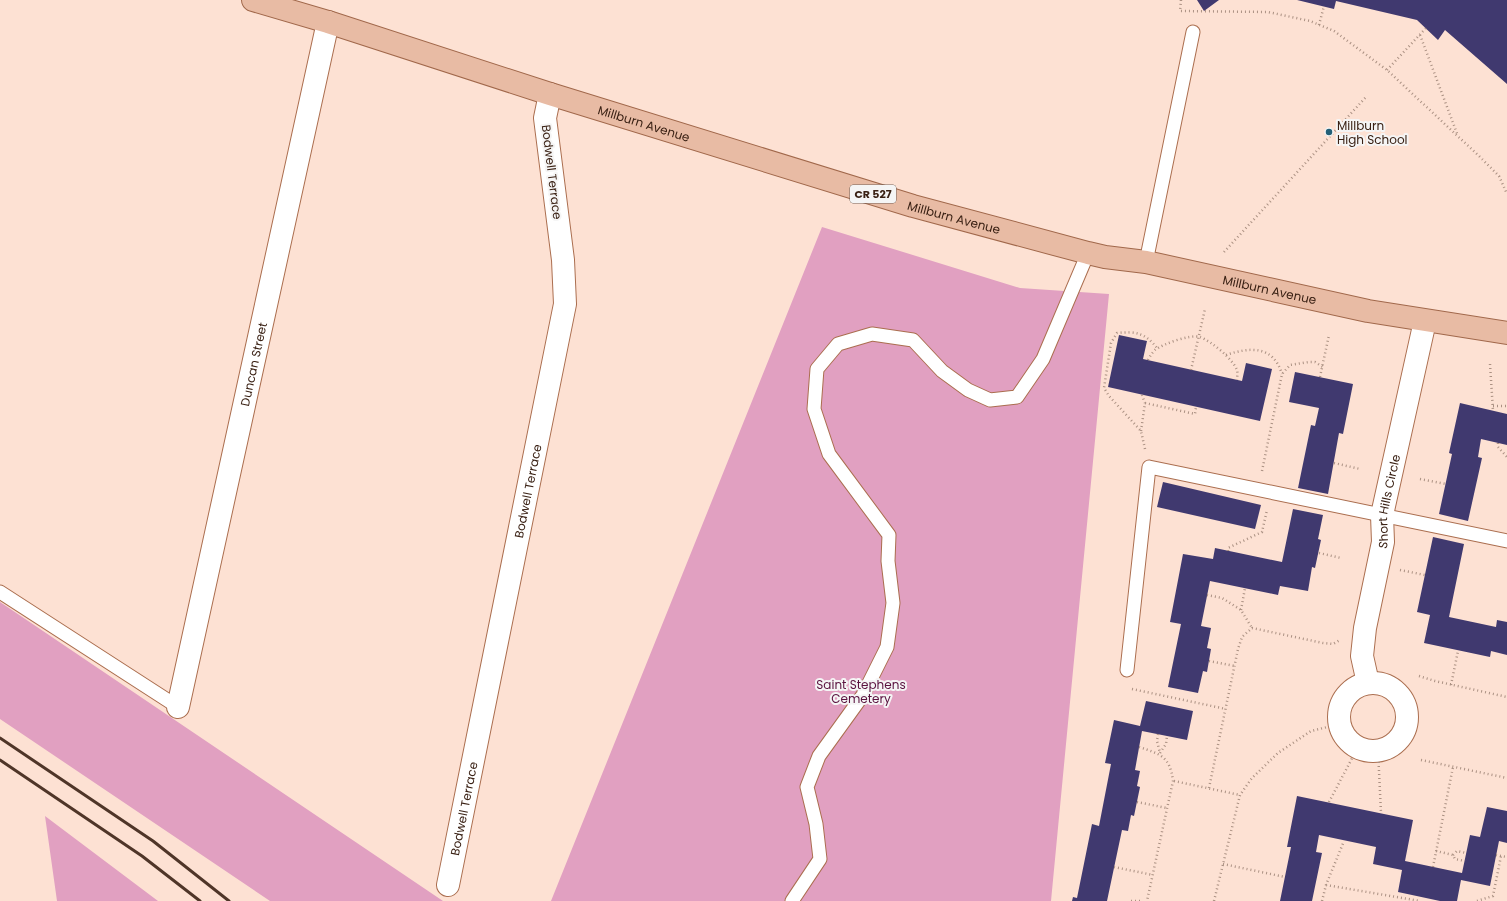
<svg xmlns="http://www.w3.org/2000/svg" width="1507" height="901" font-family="Poppins,sans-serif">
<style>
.green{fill:#e1a0c1}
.building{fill:#40396f}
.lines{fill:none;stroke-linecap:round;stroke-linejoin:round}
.service-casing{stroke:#ab6e4f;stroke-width:15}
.minor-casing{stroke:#ab6e4f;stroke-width:24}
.primary-casing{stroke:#a1684b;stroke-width:24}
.path{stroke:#ab9183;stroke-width:2.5;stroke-dasharray:1 3;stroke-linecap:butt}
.service{stroke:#fff;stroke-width:13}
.minor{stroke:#fff;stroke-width:22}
.primary{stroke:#e8bba4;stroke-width:22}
.rail{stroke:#4f3528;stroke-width:3}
.poi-dot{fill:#235f77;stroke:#f5f5f5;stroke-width:1.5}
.labels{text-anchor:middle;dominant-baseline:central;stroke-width:4;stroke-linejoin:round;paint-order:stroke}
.shield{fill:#f5f5f5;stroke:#726158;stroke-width:1}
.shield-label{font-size:11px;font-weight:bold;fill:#3a2114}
.street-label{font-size:12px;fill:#3a2114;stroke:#f5f5f5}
.poi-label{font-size:12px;fill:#3a2114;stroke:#f5f5f5;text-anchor:start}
.park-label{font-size:12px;fill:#5a123f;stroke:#f5f5f5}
</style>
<rect width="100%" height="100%" fill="#fde1d3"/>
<!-- green -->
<path class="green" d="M822,227L1020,288L1109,294L1051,901H551Z
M0,602L443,901H270L0,719Z
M45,816L158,901H57Z"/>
<!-- building -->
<path class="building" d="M1197,0H1219L1204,11Z
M1297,0H1507V84L1445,30L1438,40L1417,20L1336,1L1334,9Z
M1119,335L1147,341L1143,359L1242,381L1246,363L1272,369L1260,421L1108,387Z
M1295,372L1353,384L1343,434L1339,433L1328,494L1298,488L1311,425L1315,426L1319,408L1289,402Z
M1460,403L1507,414V445L1481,439L1478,457L1482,458L1468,521L1439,514L1452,454L1449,453Z
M1163,482L1261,505L1255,529L1157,507Z
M1293,509L1323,515L1318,539L1321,540L1315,568L1312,567L1308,591L1280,586L1278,595L1210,581L1201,626L1211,628L1207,648L1211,649L1207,672L1203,671L1198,693L1168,687L1181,624L1170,622L1183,554L1213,559L1215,548L1282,562Z
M1433,537L1464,544L1449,617L1496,627L1497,620L1507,622V655L1491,651L1490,657L1424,643L1430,615L1417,612Z
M1146,701L1193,711L1187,740L1142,731L1135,770L1140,771L1137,786L1140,787L1134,816L1131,815L1128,831L1122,830L1107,901H1072L1073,897L1077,898L1092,824L1099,826L1111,764L1105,763L1114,720L1140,726Z
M1297,796L1413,820L1405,861L1462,873L1470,835L1480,837L1487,807L1507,811V843L1499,841L1490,886L1461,880L1457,901H1440L1398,892L1402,870L1373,864L1376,847L1319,835L1316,852L1322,853L1312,901H1280L1291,847H1287Z"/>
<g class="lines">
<!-- service casing -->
<g class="service-casing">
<path id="service" d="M1146,262L1193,32
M0,592L178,707
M1127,670L1149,467L1507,541
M792,901L820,859L816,824L807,787L819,756L863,695L887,647L893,603L888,561L889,535L829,454L814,409L817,369L838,344L872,334L913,340L942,371L968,390L990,400L1017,397L1043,359L1088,253"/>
</g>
<!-- minor casing -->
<g class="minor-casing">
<g id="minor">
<circle cx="1373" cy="717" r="34"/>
<path id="s1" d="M1368,683L1362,656L1365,628L1383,542L1382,515L1425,321"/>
<path id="s2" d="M178,707L328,22"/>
<path id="s3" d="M448,885L565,304L563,260L545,118L550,94"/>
</g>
</g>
<!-- primary casing -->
<g class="primary-casing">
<g id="primary">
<path id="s4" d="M253,0L328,22L550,94L913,206L1088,253L1105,257L1146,262L1368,311L1507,333"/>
</g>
</g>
<!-- path -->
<path class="path" d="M1181,0L1180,11L1268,12L1310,21L1334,31L1387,70L1479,156L1499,176L1507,194
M1319,25L1324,6
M1420,35L1458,136
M1387,70L1426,28
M1224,252L1366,97
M1226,355C1250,347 1273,345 1282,374
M1148,360C1150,356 1152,353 1155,350C1163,344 1190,334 1200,337C1211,341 1233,359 1237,370C1238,373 1237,377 1237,380
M1490,364L1493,411
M1191,370L1205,309
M1320,377L1329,335
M1145,403L1195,414L1196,407
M1493,406H1507
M1141,431L1145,403L1142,395
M1498,443V447L1507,457
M1145,449L1141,431L1109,396L1104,388L1111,343L1117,333C1136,331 1145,333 1157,348
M1334,463L1360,469
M1262,471L1282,374L1290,365L1309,362H1315L1323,367
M1420,479L1446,484
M1228,551V548L1262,532L1267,510
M1319,553L1341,558
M1400,570L1425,575
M1207,595L1222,598L1241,610L1252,628
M1241,610L1245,588
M1209,661L1235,666
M1419,676L1435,681L1507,697
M1451,685L1458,651
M1132,689L1226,709
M1158,734L1157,741L1160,753
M1139,747C1160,754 1170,756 1173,781L1147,901
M1378,750L1381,813
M1160,753L1166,744L1167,736
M1421,760L1507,778
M1174,781L1240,795
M1209,788L1238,649L1242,637L1252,628L1323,643L1333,644L1340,640
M1137,802L1167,808
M1329,802L1358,747
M1436,851L1453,855L1455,859L1465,861
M1453,855L1457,851L1466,853
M1496,855L1507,857
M1223,864L1285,877
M1114,867L1153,875
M1433,867L1453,767
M1326,885L1420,901
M1131,901H1141
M1214,901L1240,795L1252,778L1278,753L1311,731L1340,724
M1322,901L1326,885L1344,841
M1477,901L1493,896L1501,856"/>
<!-- service -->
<use href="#service" class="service"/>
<!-- minor -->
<use href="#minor" class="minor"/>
<!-- primary -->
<use href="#primary" class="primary"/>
<!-- rail -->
<path class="rail" d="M0,738L153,841L229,901
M0,760L142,856L200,901"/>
</g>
<!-- markers -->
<circle class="poi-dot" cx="1329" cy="132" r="4"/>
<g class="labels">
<!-- shield labels -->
<rect class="shield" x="850" y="185" width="46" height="18" rx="3"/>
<g class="shield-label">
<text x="873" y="194">CR 527</text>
</g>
<!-- street labels -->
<g class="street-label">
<text stroke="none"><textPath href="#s4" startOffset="410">Millburn Avenue</textPath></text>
<text transform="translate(552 172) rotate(83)">Bodwell Terrace</text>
<text stroke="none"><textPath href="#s4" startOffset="734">Millburn Avenue</textPath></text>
<text stroke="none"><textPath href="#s4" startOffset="1058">Millburn Avenue</textPath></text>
<text stroke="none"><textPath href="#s2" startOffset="351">Duncan Street</textPath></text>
<text stroke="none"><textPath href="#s3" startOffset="402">Bodwell Terrace</textPath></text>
<text stroke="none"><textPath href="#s1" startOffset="185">Short Hills Circle</textPath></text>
<text stroke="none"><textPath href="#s3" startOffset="78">Bodwell Terrace</textPath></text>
</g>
<!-- poi labels -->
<g class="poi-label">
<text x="1337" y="125">Millburn<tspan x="1337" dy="14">High School</tspan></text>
</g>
<!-- park labels -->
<g class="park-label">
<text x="861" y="684">Saint Stephens<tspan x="861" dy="14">Cemetery</tspan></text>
</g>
</g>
</svg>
